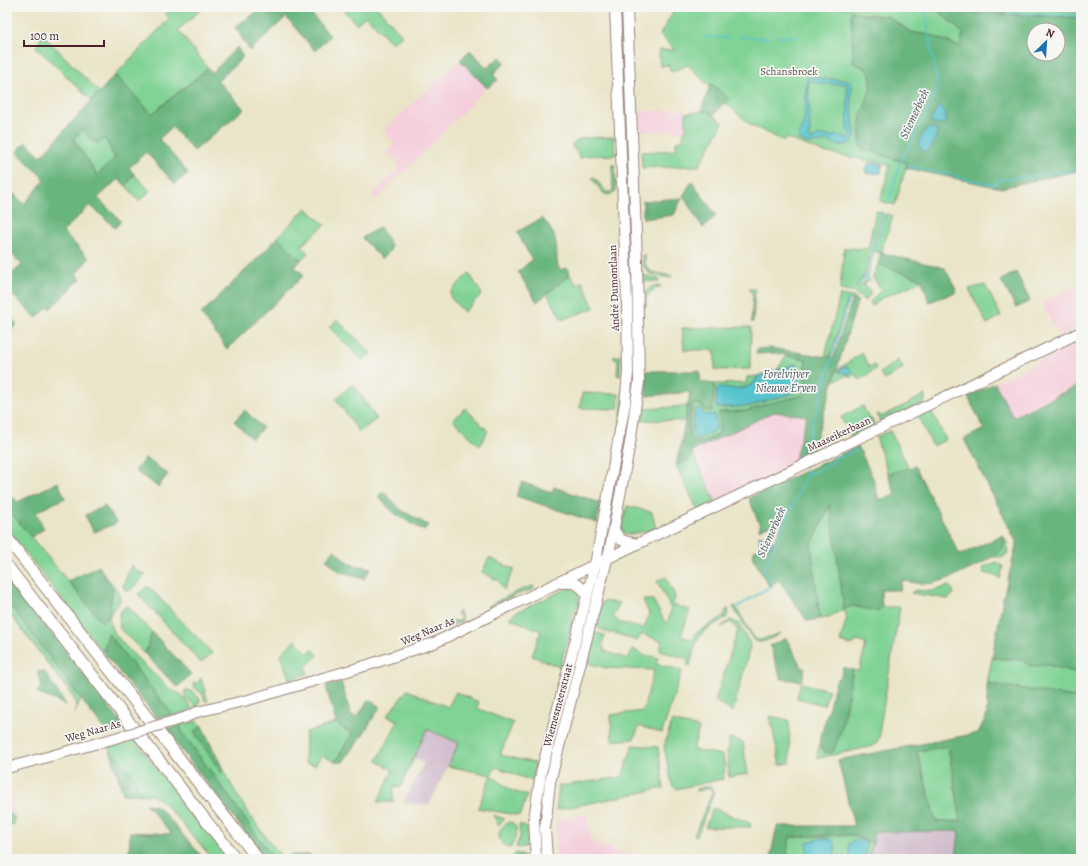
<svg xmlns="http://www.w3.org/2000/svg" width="1088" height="866" font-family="Alegreya,serif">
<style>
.built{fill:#f5cfdb}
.industrial{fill:#d1bdcc}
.green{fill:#81d395;stroke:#667960}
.forest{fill:#68b57e;stroke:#596a54;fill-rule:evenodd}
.water{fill:#57c4cd;stroke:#50727c;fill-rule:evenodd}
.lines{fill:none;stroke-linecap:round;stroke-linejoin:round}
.stream{stroke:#57c4cd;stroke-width:1.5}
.major-casing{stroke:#9a827a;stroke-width:12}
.highway-casing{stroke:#9a827a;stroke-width:13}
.major{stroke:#fff;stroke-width:10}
.highway{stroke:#fff;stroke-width:11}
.major-bridge-casing{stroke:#9a827a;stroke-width:12;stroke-linecap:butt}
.major-bridge{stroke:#fff;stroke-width:10}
.labels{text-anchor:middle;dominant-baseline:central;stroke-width:3.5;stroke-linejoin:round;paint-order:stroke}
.park-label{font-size:11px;fill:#5a554b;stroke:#f6f6f2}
.street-label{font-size:11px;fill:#4a1f2b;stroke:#f6f6f2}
.water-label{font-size:12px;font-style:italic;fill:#4f5964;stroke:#f6f6f2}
</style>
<rect width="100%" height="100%" fill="#f6f6f2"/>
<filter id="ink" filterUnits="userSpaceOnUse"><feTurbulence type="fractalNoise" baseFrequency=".025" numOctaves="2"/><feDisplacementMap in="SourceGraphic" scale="8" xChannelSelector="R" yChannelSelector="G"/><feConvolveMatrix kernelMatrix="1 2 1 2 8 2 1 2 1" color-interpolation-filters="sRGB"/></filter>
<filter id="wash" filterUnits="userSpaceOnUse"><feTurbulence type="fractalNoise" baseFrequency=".012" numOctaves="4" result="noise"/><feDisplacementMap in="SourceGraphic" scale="16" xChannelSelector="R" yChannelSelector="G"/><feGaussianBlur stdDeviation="0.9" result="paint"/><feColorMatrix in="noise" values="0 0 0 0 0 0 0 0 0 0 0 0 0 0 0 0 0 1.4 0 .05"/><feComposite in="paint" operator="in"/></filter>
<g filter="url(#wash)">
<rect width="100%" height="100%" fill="#eae5c8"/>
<!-- built -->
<path class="built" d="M460,60L487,88L376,200L372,195L402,165H397L395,157L384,155L395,143L383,130Z
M686,110V131H640L639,111Z
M1081,283V324L1059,337L1042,303Z
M1081,341V384L1013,418L995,383Z
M774,412L807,416L796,454L797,462L716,502L691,451Z
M7,776L10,781L14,817L7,812Z
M586,814L592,842L638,858V859H556V820Z"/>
<!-- industrial -->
<path class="industrial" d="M427,729L459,743L429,805L403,803L424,763L413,757Z
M960,831L956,859H786L787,855L873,843V832Z"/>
<!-- green -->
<path class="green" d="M162,7H204L178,30L208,68L152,114L115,75L169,19Z
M341,7H377L402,35L392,43L366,16L356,24Z
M674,7L935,8L963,33L960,48L934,36L911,32L887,16L863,14L852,11L853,63C857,65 864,67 867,70C878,81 864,105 861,117C858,128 860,138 861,148L907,163L895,205L880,201L890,165L823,152L786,138L784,141L751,125L724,102L688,65L671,72L669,65L660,66L659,50H675L660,35L674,10Z
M970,7H1036L1081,13V18L978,13Z
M43,35L99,92L91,100L36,47Z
M621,81H627L631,195L629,197H627Z
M707,111L723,123L699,166L642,168L641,152L676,150V141L683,140L684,131L686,130V113Z
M84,129L105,137L115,159L97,175L73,138Z
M614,137L615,155L584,156L581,159L571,145L581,138Z
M612,165H615L616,192L608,195L603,193L592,178L594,177L606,192H613Z
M134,174L150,191L139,201L126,186Z
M306,208L325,225L301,246L308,253L301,260L278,237Z
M876,211L883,213L865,275L856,286L858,288L867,280L868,281L864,284L871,294L865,301L855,293L840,290L844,248L868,249Z
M886,214L893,216L881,253L874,251Z
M630,217L633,259H628L627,218Z
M642,255H645V264L651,272L672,276L671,278C654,275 642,276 642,255Z
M878,264L924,280L882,298L872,306L870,302L881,290L873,277Z
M469,273L482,294L464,312L450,297L451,291Z
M570,275L577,285L582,281L594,308L562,320L547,293Z
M643,275L659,279V282L644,281Z
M985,285L1001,316L987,324L969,289Z
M654,286H661V287C649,291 646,295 646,307H644C644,298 644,290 654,286Z
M749,289H755V291L753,322H751L753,295Z
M840,295L853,297L858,301L857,302L848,299L830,357L825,356Z
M631,310L634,311V393L613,516H611Z
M337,320L371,353L363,361L329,327Z
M751,327L750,369L715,370V350H684L682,328Z
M862,353L869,367L874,365L877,368L860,380L855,374L850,378L848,375L834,381L837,370Z
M614,356H621L620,376L617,375L618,359H614Z
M786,356L806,359L804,376L808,389L804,395L763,405L747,411L719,412L720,433L709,439L697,442L689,436L692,407L695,403L712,411L715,384L746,383L747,377L758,376C751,392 733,388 717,388L719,408L750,406L803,390L796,364L777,370Z
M898,360L903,368L885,380L880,373Z
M353,384L377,419L359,432L336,399Z
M582,393L619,394L618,409L580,408Z
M925,395V402L884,422L879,420L877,415L879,414L881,417Z
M687,406L685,421L642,420L644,409Z
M863,406L869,419L871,418V421L873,420L874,423L872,427L851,437L841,417Z
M465,408L488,431L480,446L453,420Z
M931,410L946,440L933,446L918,417Z
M890,431L909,468L888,474L876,437Z
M693,455L716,502L698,511L676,465L689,460Z
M831,504L844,609L853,606L876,611L882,607H900L880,727V737L874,746L819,758L817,757L819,745L825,753L841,731L853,670L859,671L866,644L858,641L851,645L840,642L847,617L844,609L827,618L820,619L811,546Z
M627,506L652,512L656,529L626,535L623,532L622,527Z
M7,508L102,622L108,618L113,590L107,581L109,580C137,610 102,602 111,627C116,641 158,677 171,690L181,694L193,709L187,712L173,715L109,635L103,652L7,529Z
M1003,535L1008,545L1007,554L1003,557H991L1000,551L1005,542Z
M489,558L514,569L504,590L499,581L482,572Z
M997,562L1003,567L1000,579L998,576L983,573L984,567Z
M131,565L139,573L146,574L130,591L125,590L123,586Z
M666,577L675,596L673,605L690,610L681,636L694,640L696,633L724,616L726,610L729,609L727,617C697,635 699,632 690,666L687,665L689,659L660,651L662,641L642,634L637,641L612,632L611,634L596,627L603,601L611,602L612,604V602L619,603L613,618L618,620V622L644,629L649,614L643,600H653L665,622L668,623L671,609L657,581Z
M148,586L212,653L201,663L138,594Z
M534,586L533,590L518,594L500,602L499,601L489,609L487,606L525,588Z
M949,586L953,590L954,594L948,599L911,593L915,590L931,591Z
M570,587L579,593V606L577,605L560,667L532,656L541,631L509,618L515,613Z
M7,601L81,698L74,715L76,708L74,698L7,610Z
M127,605L152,632L145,654L120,629L119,613Z
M588,606H590L589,614L542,805L550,751Z
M735,606L755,639L760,640L781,633C773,637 762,646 753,640L733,607Z
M458,612H460L462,621L445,629L448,622L452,624L454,620L459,622L461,616L457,614Z
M730,620L738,623L749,642L750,647L733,712L715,701L738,630L731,622L721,627Z
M595,633L602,634V637L603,635H605L602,646L605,648L604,651L628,659L633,649L647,657L648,655L658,658L656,664L682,670L662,733L639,726L634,739L612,741L611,715L643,711L654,670L606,668L587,663Z
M295,640L308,653L312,649L318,655L306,667L308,674L289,679L281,654Z
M992,658L1022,660L1030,666L1049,665L1081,674V698L987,683Z
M201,678L208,701H205L203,695L193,686L194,682L197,684Z
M801,683L829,690L824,705L797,698Z
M187,690L193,692L200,699L198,708L187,699L184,692Z
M407,690L448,707L456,692L479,702L477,708L513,723L500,755L535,763L532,781L496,767L491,775L512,791L527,795L521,815H515L478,808L491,775L448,766L459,743L427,729L400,788L396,787V785H394L393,802H378L393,770L377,761L398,721L387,716Z
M770,716L789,720L790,763L780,765Z
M197,721L202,726L194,732L221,772L224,771C240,803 260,830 283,859H274L182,732L180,725Z
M672,721L699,728L693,750L723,755L725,768L723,779L676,789L672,785L664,747Z
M336,723L353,734L335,762L322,755L315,765L305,763L306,732Z
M133,738L228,859H213L162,801L152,795H142L131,771L110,750L108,745Z
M730,738L743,742L748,774L729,777L727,749Z
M633,745L658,747L664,788L556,810L559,786L622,777Z
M948,746L961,821L936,822L917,751Z
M710,786L713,788L714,793L697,836L694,835L713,791L710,788L696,791V789Z
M713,808L750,823L751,827H705Z
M7,812L14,817V824L7,825Z
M493,815L505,819L498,825Z
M511,822C521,828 515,839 511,847L509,848C495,843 496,825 511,822Z
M520,824L527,828L528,846L517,848L516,846L520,837L519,825Z
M851,835L873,843L868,859L786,858L789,837Z"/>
<!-- forest -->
<path class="forest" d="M264,7H306L330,36L315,51L286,17L250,51L235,27Z
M924,7H970L978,13L1081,18V170L1001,188L906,168L907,163L861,148C860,138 858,128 861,117C864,105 878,81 867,70C864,67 857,65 853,63L851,11L863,14L887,16L911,32L934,36L960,47L963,33L935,8ZM1034,30H1058V54H1034Z
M237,47L243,57L218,81L244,109L194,151L172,127L159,139L188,173L175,184L146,152L129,168L134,174L126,186L118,179L98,198L121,221L115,228L90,205L63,232L89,258L76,274L81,279L50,309L48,307L37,318L7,290V278L22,265L7,249V187L24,204L45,180L17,152L26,142L41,156L115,75L152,114L208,68L212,73ZM84,129L90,140L98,143L105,138L115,158L97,175L73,139Z
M470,50L487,68L500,57L505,62L493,74L498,80L487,88L460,60Z
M711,83L729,99L726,104L723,103L714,115L707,111H701Z
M692,181L716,216L703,228L683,196Z
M682,198L674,215L643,219V201Z
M542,218C549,226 555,234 556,244C558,253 555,262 560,270L568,268L570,275L537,302L518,272L532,260L517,232Z
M380,227L391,245L390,251L382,259L362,238Z
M278,237L301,260L295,267L304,275L227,349L201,314L267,249Z
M881,253L945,268L957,292L929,302L922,281L923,280L878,264Z
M1016,272L1030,301L1016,308L1001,280Z
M852,299L857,302L811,456L797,462L796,454L807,416L774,412L692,451L693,455L689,460L676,465L682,439L690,392L646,396V371H699L701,382L715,384L712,411L704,410L701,405L695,403C688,411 689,426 689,436L697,442L709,439L720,433L719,412L747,411L763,405L804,395L808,389L804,376L806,359L775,353L756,354L757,349L770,348L834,358Z
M7,314L17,324L7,334Z
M995,383L1013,417L1081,384V674L1049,665L1030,666L1022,660L992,658L1003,599L1017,543L964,439L984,429L968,397Z
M245,410L263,428L252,439L234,421Z
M858,446L873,478L879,500L895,494L888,474L915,466L960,555L1003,535L1004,547C992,561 952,579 933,583C924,585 912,582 902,581L900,590H881L882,607L877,611L853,606L844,609L830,505L811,546L820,619L807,621L779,580L769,586L753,558L754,550L772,546L785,518L759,530L760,526L749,498Z
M145,458L168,474L158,487L135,471Z
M58,482L65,498L36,512L44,529L31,537L7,508V499L8,501L13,497L18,502Z
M522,482L552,493L554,487L600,503L597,523L516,496Z
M383,491L401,510L428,525L424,531L394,513L378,497Z
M105,506L117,523L94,532L85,515Z
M334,550L350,564L371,568L364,579L339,571L326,559Z
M99,566L113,589L108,618L102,622L68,581Z
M7,576L126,729L108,734L93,715L7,601Z
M152,632L191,674L179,686H176L145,654Z
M108,634L173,715L157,718L103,652Z
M786,638L802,668H805L802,681L781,679L770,646Z
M843,667L853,670L841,731L833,752L825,753L819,744L836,681L841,676Z
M44,671L66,705L37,693L42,685L37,672Z
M341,682L351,715L357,717L369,699L380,707L360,739L343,762H335L352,734L336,723L326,686Z
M987,683L1081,698V859H956L959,831L873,832V843L851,835L790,837L786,859H770L777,826H854L838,760L978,733L987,715ZM948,746L961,821L936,822L917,751Z
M180,725L182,732L274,859H266L165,729Z
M202,726L224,771L221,772L194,732Z
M110,750L131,771L142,795L123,794Z
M146,804L156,806L162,811L204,859H106L107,855L129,856L130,832L172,834Z
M516,853L522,854L527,859H510Z
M289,855H311V859H292Z"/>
<!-- water -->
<path class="water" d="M809,76L823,79L849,80L852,84L851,100L855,137L852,142C845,146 835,147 829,141L807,144L798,139L805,117L807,78ZM811,80L821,84H847L848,131L851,134L847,140L844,136H817L812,140L808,138L810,131L808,83Z
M939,105L946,114L945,123L937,125L930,122Z
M926,128H933L937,130C937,137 932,149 926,152L920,148L919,141Z
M869,163L882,165L881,173L867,174L865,170Z
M796,364L803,390L750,406L716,408L717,388C733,388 751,393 758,376Z
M847,366L853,372L851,374L839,372V370Z
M695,409H701L703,414L715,415L717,429L698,439L692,434Z
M759,535L773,541L771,546L760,547Z
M822,838L830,839L835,845V854C825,862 818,858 807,853V842Z
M860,840L867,842L864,859H850L849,844L853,841Z"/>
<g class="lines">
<!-- stream -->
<path class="stream" d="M971,7L978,11L1081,16
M703,37L729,38
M739,37L768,38
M778,37H798
M908,166L994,185L998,180L1035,176L1056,171L1064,173L1081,167
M888,203L900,164L927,112L938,86L924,7
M867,276L870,281
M857,286L867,276L885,214
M802,461L849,299
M807,474C818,473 823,466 833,462L836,456L842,457L856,449
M737,607L773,585L764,570L807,474L805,469"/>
</g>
</g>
<g filter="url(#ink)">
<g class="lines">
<!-- major casing -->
<g class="major-casing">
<path id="major" d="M613,529L621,540L637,544
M562,583C575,582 581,584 587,596
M184,718L197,712L248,700L368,665L434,643L637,544L1081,332
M7,768L105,741
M536,859L534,819L541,773L595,565L625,404L628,373L627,301L615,7
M547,859L545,829L550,782L610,548L630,443L639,382L637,260L627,7"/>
</g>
<!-- highway casing -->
<g class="highway-casing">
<path id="highway" d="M7,538L258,859
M7,566L236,859"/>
</g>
<!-- major -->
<use href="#major" class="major"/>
<!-- highway -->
<use href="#highway" class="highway"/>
<!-- major-bridge casing -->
<g class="major-bridge-casing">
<path id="major-bridge" d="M105,741L184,718"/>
</g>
<!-- major-bridge -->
<use href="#major-bridge" class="major-bridge"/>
</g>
</g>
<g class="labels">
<!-- park labels -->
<g class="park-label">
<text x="789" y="71">Schansbroek</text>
</g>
<!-- street labels -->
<g class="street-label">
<text transform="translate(614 288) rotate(-92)">André Dumontlaan</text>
<text transform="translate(839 434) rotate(-25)">Maaseikerbaan</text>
<text transform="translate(428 631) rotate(-23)">Weg Naar As</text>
<text transform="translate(558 705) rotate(-75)">Wiemesmeerstraat</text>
<text transform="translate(93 731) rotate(-16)">Weg Naar As</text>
</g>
<!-- water labels -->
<g class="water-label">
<text transform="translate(914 114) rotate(-65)">Stiemerbeek</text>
<text x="786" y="374">Forelvijver<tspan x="786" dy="14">Nieuwe Erven</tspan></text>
<text transform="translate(771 532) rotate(-66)">Stiemerbeek</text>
</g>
</g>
<!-- margin -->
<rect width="1088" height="866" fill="none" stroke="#f6f6f2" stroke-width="24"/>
<!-- north arrow -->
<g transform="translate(1046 42) rotate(25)"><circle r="19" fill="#f6f6f2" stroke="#b1a0a2"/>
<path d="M0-3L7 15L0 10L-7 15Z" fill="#1f6fb2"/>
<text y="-6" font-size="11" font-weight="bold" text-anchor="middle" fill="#4a1f2b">N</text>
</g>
<!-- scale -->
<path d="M24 40v6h80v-6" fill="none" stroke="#4a1f2b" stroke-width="2"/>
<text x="30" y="40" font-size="12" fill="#4a1f2b" stroke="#f6f6f2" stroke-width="3" paint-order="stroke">100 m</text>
</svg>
